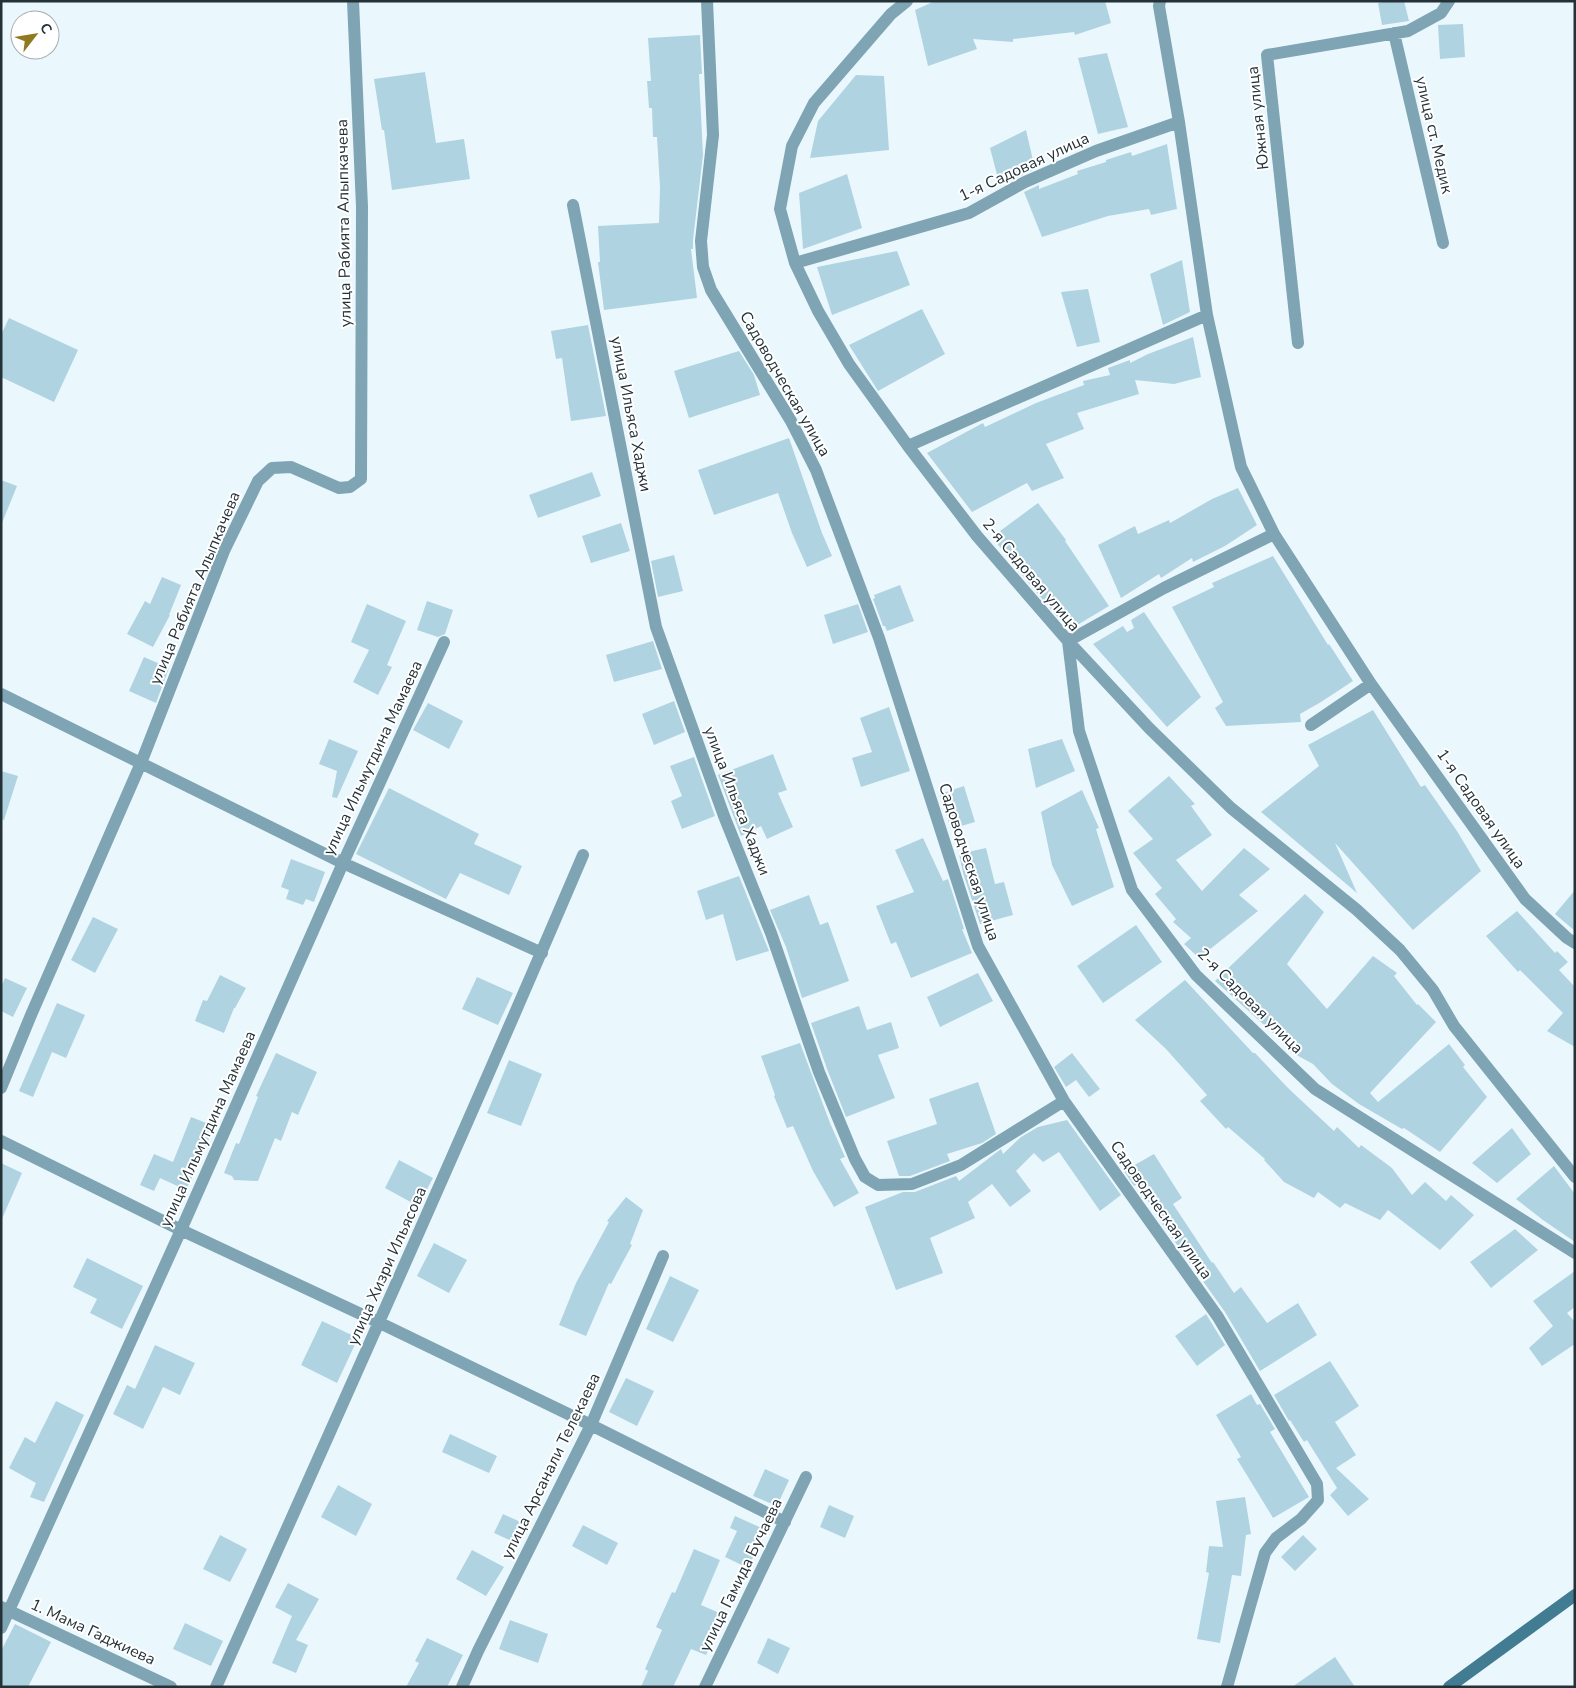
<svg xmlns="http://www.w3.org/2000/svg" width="1576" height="1688" font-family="'Nunito Sans',sans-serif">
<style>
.building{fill:#b0d3e1}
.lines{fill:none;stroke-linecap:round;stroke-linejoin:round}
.minor{stroke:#7fa4b3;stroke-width:12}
.secondary{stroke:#427c92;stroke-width:12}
.labels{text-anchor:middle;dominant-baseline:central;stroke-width:4;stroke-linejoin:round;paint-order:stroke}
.street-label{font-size:16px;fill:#243238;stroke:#fff}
</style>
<rect width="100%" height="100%" fill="#eaf8fe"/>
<!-- building -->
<path class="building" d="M935,1H1105L1111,23L1075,35L1074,32L1013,39V42L973,39L977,49L928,66L915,10Z
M1386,1H1404L1409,21L1382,25L1378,3Z
M1463,24L1465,57L1440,59L1438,25Z
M700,35L702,74H699L703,155L693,240V249H691L697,298L604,310L598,262H600L598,226L659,223L660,187L657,137H653L652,108H649L647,81H651L648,38Z
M1107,53L1128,127L1098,134L1078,58Z
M425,72L436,143L464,139L470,179L392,190L384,130H382L374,79Z
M856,75L884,76L889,150L810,158L818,121Z
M1026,130L1035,169L1000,186L990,148Z
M1167,144L1177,209L1151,215L1149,209L1108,216L1042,237L1024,192L1039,185V189L1078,174L1077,171L1106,162V160L1131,152L1132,156Z
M847,174L862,228L803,249L799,193Z
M897,251L910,285L832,315L817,267Z
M1182,260L1190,312L1163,325L1150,274Z
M1088,289L1100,342L1077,347L1061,292Z
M922,309L945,354L878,391L849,345Z
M9,318L78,350L54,402L1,377V335Z
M588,325L606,416L571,421L562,358L556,359L551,331Z
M1193,337L1201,377L1174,384L1135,380L1139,394L1077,413L1084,429L1046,444L1064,478L1032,491L1027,483L972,512L927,453L983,423L985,427L1036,403L1084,385L1083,381L1110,375L1108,368L1130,360V363L1148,354Z
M739,351L754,375L760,395L689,418L674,371Z
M789,438L822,533L832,556L807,567L792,533L778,493L714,515L698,470Z
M592,472L601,496L538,518L529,495Z
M1,480L17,486L2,523H1Z
M1238,488L1257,525L1225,546L1193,562L1192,558L1161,578L1159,574L1121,598L1098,545L1135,526L1138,534L1169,520L1170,523L1212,499Z
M1038,503L1066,540L1065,541L1109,606L1069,630L1031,586L992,537Z
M621,523L630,551L591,563L582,536Z
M674,555L683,591L658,597L651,561Z
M1273,556L1328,645L1329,644L1353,681L1321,702L1300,714L1301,722L1226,726L1215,708L1223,702L1172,607L1214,587L1212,583Z
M162,577L181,585L169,615H170L153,647L127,634L145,601L150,604Z
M900,585L914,621L887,631L885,626H883L873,599L875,598L874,595Z
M427,601L453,610L445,634L438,637L417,630Z
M367,604L406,621L387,665L392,667L378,695L353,682L369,650L351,642Z
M858,604L868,632L833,644L824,615Z
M1144,612L1201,697L1167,727L1093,644L1123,626L1127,632L1134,628L1131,620Z
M653,641L662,669L614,682L606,655Z
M144,657L169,668L156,703L129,691Z
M674,701L685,732L654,745L642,714Z
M428,703L463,721L449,749L413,730Z
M889,707L910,771L861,787L852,758L872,752L860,718Z
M1373,710L1421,787L1425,785L1457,831L1481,871L1413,930L1335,843L1357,893L1261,812L1319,766L1308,745Z
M329,739L358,751L337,798L332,797L337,771L319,764Z
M1062,739L1075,771L1036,788L1028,749Z
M773,754L787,790L778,793L793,827L767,839L761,826L741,836L718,775Z
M694,757L715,816L682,829L671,801L682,796L670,766Z
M1,771L18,776L4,820L1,819Z
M1169,776L1195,804L1191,806L1212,835L1176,860L1202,891L1244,848L1270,869L1239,895L1258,911L1199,958L1184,944L1191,938L1173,922L1176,919L1155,894L1162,888L1133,853L1153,839L1128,811Z
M964,786L975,822L951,829L940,794Z
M389,788L479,834L474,844L522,866L509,895L460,873L446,899L356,854Z
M1082,790L1099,828L1096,829L1114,887L1072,906L1052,865L1041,812Z
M923,838L943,881L948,879L964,929H962L972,953L911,978L896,942L891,944L876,906L914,892L895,850Z
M986,848L995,884L1004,882L1013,915L980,924L963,873L959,854Z
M291,859L325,872L314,902L306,899L303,905L286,899L289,890L281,887Z
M739,876L769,951L736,961L723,914L706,920L697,891Z
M1575,890V931L1555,914Z
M1305,894L1324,912L1287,964L1327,1009L1373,956L1397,973L1394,976L1417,1005L1418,1004L1436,1022L1370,1093L1378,1102L1449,1044L1465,1065L1463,1067L1487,1097L1440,1152L1404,1128L1402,1129L1359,1104L1332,1084L1313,1064L1291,1052L1292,1050L1215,981Z
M809,895L820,925L828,922L849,981L802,998L786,947L770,910Z
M1517,911L1555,953L1557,951L1568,962L1559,970L1575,987V1047L1547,1031L1563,1013L1520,970L1518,972L1486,936Z
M93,917L118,929L95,973L71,960Z
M1136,925L1162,962L1103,1003L1077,966Z
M978,973L993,1001L940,1027L927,997Z
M220,975L246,988L235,1008H234L224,1033L195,1021L203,1000L207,1001Z
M477,977L513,993L498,1025L462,1009Z
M5,978L27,988L13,1017L1,1011V987Z
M1185,980L1253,1053H1255L1288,1088L1334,1131L1337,1127L1359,1148L1361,1145L1392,1168L1412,1195L1425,1182L1446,1201L1451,1195L1474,1215L1440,1250L1388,1210L1380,1220L1345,1203L1340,1208L1318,1192L1314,1198L1284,1182L1264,1160L1265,1159L1228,1127L1226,1129L1200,1101L1207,1095L1166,1049L1135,1020Z
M57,1003L85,1015L66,1058L52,1052L33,1097L19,1091Z
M859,1006L867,1030L891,1022L899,1048L878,1055L895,1098L846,1117L827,1069L811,1023Z
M800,1043L830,1123L845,1157L840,1159L859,1193L834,1207L813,1171L793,1126L787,1128L774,1096L775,1095L761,1056Z
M276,1053L317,1072L298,1115L292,1112L281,1141L275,1138L258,1181L234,1180L232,1176L224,1173L236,1143L239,1144L258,1097L256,1096Z
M1072,1053L1100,1089L1089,1097L1076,1080L1066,1087L1054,1067Z
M509,1060L542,1074L521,1126L487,1113Z
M978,1082L996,1134L982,1143L947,1154L950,1161L910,1176H899L887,1141L937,1124L929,1099Z
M191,1117L214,1126L202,1156L186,1190L160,1178L154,1191L140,1185L154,1154L173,1162Z
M1067,1120L1121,1195L1100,1211L1059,1152L1043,1162L1034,1153L1016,1171L1031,1191L1010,1207L992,1184L968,1202L975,1218L930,1238L943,1273L896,1290L865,1207L903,1192H915L956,1176L959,1181L1001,1149L1003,1154L1021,1137L1038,1127Z
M1512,1128L1531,1154L1497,1183L1472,1163Z
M1154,1154L1182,1198L1173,1204L1212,1263L1213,1262L1234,1293L1241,1287L1267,1323L1298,1303L1317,1335L1260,1371L1225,1312L1160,1221H1161L1137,1184L1134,1186L1124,1171Z
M399,1160L433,1178L418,1206L385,1188Z
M1,1163L22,1173L1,1221Z
M1554,1166L1575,1194V1242L1543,1220L1516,1199Z
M626,1197L643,1210L630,1244L632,1245L611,1284L609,1283L586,1336L559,1325L576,1283L609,1222L607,1221Z
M1515,1229L1538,1250L1491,1288L1470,1262Z
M434,1243L467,1260L449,1293L417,1276Z
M87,1258L143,1286L122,1329L90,1313L97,1299L73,1287Z
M1575,1271V1307L1567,1313L1575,1322V1344L1542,1366L1529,1348L1553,1326L1533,1301Z
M670,1276L699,1290L673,1342L646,1329Z
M1206,1314L1225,1345L1197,1366L1175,1336Z
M322,1321L358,1338L337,1383L301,1365Z
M155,1345L195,1363L180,1395L163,1387L143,1429L113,1414L127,1385L135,1389Z
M1330,1361L1359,1406L1335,1422L1356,1455L1336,1468L1369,1499L1348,1516L1330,1495L1337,1488L1307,1440L1304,1442L1290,1420L1289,1421L1274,1395Z
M626,1378L654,1391L637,1426L609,1412Z
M1251,1394L1257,1405L1260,1404L1275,1429L1270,1432L1309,1497L1273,1518L1237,1459L1241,1457L1216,1415Z
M56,1401L84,1415L44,1502L30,1497L36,1483L9,1468L25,1437L35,1443Z
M450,1434L497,1456L489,1473L442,1452Z
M765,1469L789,1480L777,1506L753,1496Z
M338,1485L372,1504L356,1536L321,1517Z
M1245,1497L1251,1534L1246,1535L1241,1576L1232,1575L1220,1643L1197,1639L1209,1573L1206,1572L1209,1546L1223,1547L1216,1501Z
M829,1505L854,1516L845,1538L820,1527Z
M503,1514L525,1524L516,1543L494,1533Z
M735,1516L766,1530L748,1568L725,1557L737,1531L730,1528Z
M583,1525L618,1543L607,1565L572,1546Z
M220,1535L247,1549L230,1582L203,1569Z
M1303,1535L1317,1549L1295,1571L1281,1557Z
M694,1549L720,1560L701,1605L724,1615L706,1655L691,1649L673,1687H641L648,1671L645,1669L662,1630L656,1627L672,1592L675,1593Z
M472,1550L504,1567L486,1596L456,1579Z
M288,1583L319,1599L296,1640L308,1645L296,1673L272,1663L292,1616L275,1607Z
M510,1620L548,1634L538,1663L499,1649Z
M185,1623L223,1641L211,1666L173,1649Z
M15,1624L51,1642L28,1687H1V1651Z
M427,1638L463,1655L447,1687H406L419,1663L415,1661Z
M768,1638L790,1648L778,1674L757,1663Z
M1335,1657L1355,1687H1292Z"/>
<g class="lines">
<!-- minor -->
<path class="minor" d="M707,1L713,135L701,241L703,267L711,290L791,421L816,470L879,638L978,946L1064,1101L1218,1317L1317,1484L1318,1500L1301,1519L1276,1538L1265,1553L1227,1687
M907,1L891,14L814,103L792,146L780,209L795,263L818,311L849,364L908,446L977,536L1068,641L1079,731L1132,890L1196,975L1315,1089L1575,1253
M1160,1L1159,6L1179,122L1207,315L1241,467L1274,534L1371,684L1525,899L1567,938L1575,943
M1394,33L1443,243
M573,205L656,627L724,816L771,933L819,1072L855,1159L865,1177L878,1185L912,1184L961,1165L1064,1101
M795,263L969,213L1025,182L1096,151L1179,122
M1298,343L1267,55L1408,31L1441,13L1449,1
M908,446L1207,315
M1274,534L1164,588L1068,641L1149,728L1231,808L1357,910L1400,950L1433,990L1454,1026L1575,1177
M1,694L343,863L542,953
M1311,725L1371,684
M1,1088L31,1015L141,763L224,551L258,481L272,468L291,467L339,488L350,487L361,479L362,207L353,1
M1,1141L181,1230L380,1323L591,1425L785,1522
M1,1607L171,1687
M1,1628L181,1230L343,863L444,642
M216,1687C340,1410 464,1134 583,855
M462,1687L478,1651L591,1425L663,1256
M705,1687L806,1477"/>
<!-- secondary -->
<path class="secondary" d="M1449,1687L1575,1595"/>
</g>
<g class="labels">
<!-- street labels -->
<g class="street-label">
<text transform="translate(1258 118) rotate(-96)">Южная улица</text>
<text transform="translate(1434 135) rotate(77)">улица ст. Медик</text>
<text transform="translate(1024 167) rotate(-25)">1-я Садовая улица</text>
<text transform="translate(344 223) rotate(-91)">улица Рабията Алыпкачева</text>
<text transform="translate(785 384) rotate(60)">Садоводческая улица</text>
<text transform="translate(631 414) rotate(79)">улица Ильяса Хаджи</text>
<text transform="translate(1031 575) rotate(50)">2-я Садовая улица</text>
<text transform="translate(195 588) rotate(-67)">улица Рабията Алыпкачева</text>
<text transform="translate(373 758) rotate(-65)">улица Ильмутдина Мамаева</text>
<text transform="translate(737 801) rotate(69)">улица Ильяса Хаджи</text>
<text transform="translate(1481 809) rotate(55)">1-я Садовая улица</text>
<text transform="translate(969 862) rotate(72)">Садоводческая улица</text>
<text transform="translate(1250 1001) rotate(45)">2-я Садовая улица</text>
<text transform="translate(208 1129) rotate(-66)">улица Ильмутдина Мамаева</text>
<text transform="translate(1161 1210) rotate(55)">Садоводческая улица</text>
<text transform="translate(387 1266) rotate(-66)">улица Хизри Ильясова</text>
<text transform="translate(551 1466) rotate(-64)">улица Арсанали Телекаева</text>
<text transform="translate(741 1575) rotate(-64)">улица Гамида Бучаева</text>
<text transform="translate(93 1632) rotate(25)">1. Мама Гаджиева</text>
</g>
</g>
<!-- border -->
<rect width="1576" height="1688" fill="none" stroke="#243238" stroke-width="5"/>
<!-- north arrow -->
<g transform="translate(35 35) rotate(59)"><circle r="24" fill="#ffffff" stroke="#a7adaf"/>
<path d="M0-4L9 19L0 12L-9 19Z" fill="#917920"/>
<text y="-8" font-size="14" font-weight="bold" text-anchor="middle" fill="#243238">С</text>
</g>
</svg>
